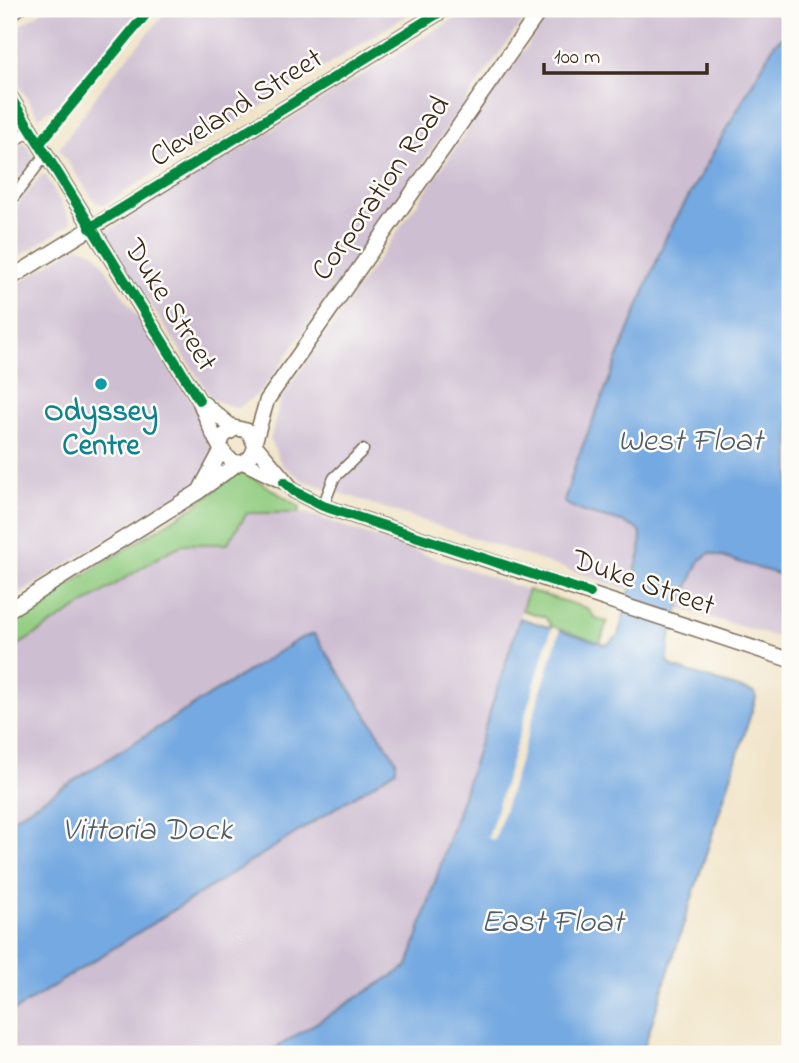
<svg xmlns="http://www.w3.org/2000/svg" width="799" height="1063" font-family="'Indie Flower',sans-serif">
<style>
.industrial{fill:#cebed1}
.green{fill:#91cc80;stroke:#667b4f;stroke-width:2}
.water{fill:#74a9e1;stroke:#586a80;stroke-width:2}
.pier{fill:#f0e3c6}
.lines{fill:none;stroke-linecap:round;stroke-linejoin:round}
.minor-casing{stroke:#7a6b59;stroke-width:13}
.major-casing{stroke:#7a6b59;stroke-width:17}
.minor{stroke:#fff;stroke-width:10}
.major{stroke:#fff;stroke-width:14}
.cycleway-casing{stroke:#fdfcf7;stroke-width:15}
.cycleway{stroke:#00873e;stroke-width:10}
.culture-dot{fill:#0f9aa8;stroke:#fdfcf7;stroke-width:2.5}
.labels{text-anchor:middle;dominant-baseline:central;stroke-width:5;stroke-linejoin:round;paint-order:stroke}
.street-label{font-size:30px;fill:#3b2a1e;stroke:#fdfcf7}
.culture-label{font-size:30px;font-weight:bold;fill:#0d838f;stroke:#fdfcf7}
.water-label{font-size:32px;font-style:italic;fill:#525d6c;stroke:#fdfcf7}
</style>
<rect width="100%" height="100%" fill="#fdfcf7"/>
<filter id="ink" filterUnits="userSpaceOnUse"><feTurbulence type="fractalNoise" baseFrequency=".0143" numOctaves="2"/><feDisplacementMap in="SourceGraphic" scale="14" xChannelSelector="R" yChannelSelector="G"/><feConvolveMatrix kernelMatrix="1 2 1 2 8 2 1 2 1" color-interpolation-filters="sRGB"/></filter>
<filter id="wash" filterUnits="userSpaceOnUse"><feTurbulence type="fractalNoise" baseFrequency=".00686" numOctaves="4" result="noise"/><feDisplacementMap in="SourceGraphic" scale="28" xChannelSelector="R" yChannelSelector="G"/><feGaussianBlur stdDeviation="1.57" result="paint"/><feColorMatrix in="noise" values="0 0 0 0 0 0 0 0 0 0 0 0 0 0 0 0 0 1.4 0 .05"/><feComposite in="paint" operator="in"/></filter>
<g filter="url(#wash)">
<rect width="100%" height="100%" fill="#f0e3c6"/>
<!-- industrial -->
<path class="industrial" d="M46,9H143L66,99L39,117L9,71V32Z
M169,9H417L104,205L95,202L59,149L106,82Z
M470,9H531L261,392L238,408L213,400L104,233Z
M553,9H790V31L775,43L667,235L575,465L564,501L575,510L633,526L641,532L640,553L632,591L304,481L282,465L270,440L281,398Z
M24,142L35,158L9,192V152Z
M41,175L46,176L72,223L9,263V216Z
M78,246L96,253L208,427L213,445L212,457L197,481L9,601V289Z
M247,513H305L528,590L408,966L266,1054H9V1014L396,770V760L314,634L301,638L9,821V651L166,552L184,544H227Z
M710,553L790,578V641L681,609L700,560Z"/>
<!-- green -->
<path class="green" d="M244,472L300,507L298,513H247L227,544H184L167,552L9,651V622L196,505L235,474Z
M528,590L587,608L595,618L607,622L600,643L552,627L545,617L522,610Z"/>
<!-- water -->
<path class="water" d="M790,31V578L710,553L700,560C687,590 667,628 668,662L673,667L755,693L756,698L642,1054H266L408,966L520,618L606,645L618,636L640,553L641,532C619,515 587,519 564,502L575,465L667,235L775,43Z
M314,634L396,760V770L9,1014V821L301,638Z"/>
<!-- pier -->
<path class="pier" d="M552,627L560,630L495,840L488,838Z"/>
</g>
<g filter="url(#ink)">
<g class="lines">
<!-- minor casing -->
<g class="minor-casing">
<path id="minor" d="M9,16L20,9
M40,143L150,9
M9,145L31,130
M9,203L46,154
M323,506L334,478L363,450"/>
</g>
<!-- major casing -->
<g class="major-casing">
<path id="major" d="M9,95L199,400C206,416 222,469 243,462C251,459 254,453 255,445L248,431L236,428L223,436L220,446
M9,279L445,9
M203,403L233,428
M255,441L267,400L541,9
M255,445L294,491L323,506L790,660
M243,462L284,482
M201,488L221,451
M9,610L198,492L238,463"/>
</g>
<!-- minor -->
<use href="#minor" class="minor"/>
<!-- major -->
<use href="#major" class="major"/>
<!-- cycleway casing -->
<g class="cycleway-casing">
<path id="cycleway" d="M9,95L199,400
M40,143L150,9
M90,228L445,9
M284,482L294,491L323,506L590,593"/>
</g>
<!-- cycleway -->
<use href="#cycleway" class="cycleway"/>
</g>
</g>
<!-- markers -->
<circle class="culture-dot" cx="101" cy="384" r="7"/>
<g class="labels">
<!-- street labels -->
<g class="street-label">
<text transform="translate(237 109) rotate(-32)">Cleveland Street</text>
<text transform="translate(382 189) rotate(-55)">Corporation Road</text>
<text transform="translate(169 306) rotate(58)">Duke Street</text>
<text transform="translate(643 584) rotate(19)">Duke Street</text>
</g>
<!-- culture labels -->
<g class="culture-label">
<text x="101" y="413">Odyssey<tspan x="101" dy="34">Centre</tspan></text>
</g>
<!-- water labels -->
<g class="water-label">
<text x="690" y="442">West Float</text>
<text x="147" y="831">Vittoria Dock</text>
<text x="552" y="923">East Float</text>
</g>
</g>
<!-- margin -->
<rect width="799" height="1063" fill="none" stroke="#fdfcf7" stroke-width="35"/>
<!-- scale -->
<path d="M544 63v10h163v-10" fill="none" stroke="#3b2a1e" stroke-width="3.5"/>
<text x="554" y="63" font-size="21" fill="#3b2a1e" stroke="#fdfcf7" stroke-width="5" paint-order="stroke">100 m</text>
</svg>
